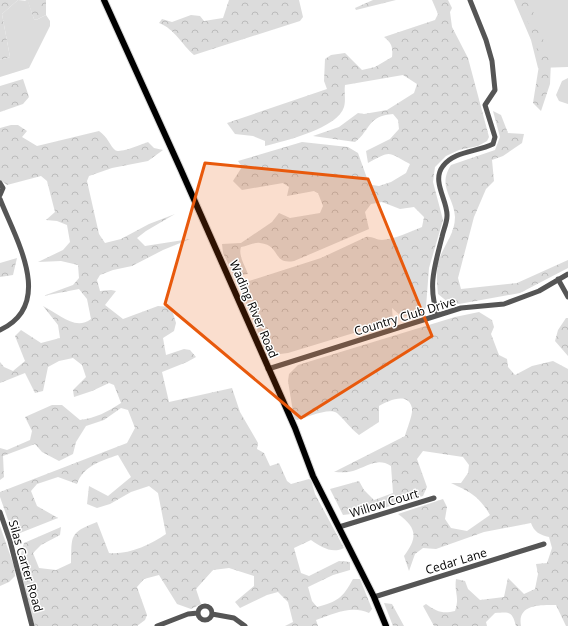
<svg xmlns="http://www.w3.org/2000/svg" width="568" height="626" font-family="'Open Sans',sans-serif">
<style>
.green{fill:#dcdcdc}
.forest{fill:url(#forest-crowns)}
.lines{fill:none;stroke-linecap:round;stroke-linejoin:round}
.major-casing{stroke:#dbdbdb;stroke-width:8}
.minor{stroke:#555;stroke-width:5}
.major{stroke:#000;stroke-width:6}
.marked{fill:#e8590c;fill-opacity:0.2;stroke:#e8590c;stroke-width:3;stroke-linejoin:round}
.labels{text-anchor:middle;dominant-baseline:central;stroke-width:3;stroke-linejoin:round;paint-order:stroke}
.street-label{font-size:12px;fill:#000;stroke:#fff}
</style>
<defs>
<pattern id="forest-crowns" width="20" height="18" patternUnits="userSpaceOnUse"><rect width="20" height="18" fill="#dcdcdc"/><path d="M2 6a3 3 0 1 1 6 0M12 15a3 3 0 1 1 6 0" fill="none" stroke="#bbb"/></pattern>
</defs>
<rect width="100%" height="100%" fill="#fff"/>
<!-- green -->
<path class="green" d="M18,0L28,1L34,19L36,20L46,15L50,21V26L29,68L0,77V60L10,57L2,14Z
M514,0H568V67L538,68L531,40Z
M568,78V104L559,101L556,95L562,81Z"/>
<!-- forest -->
<path class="forest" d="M0,0H18L2,14L10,57L0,60Z
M25,0H46V15L36,20L34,19L28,2Z
M229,0H299L303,17L300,21L194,55C182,45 175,29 159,23L162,19L172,22L191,15L200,16L204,21L223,18Z
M373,0H396L356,10L355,8Z
M432,0H448L452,8L450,12L452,27L468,58L489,137L487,141L478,146L459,150L446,156L435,167L433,182L443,220L429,268L426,307L423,312L402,317L392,308L393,321L288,353L280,354L264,347L239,286L240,284L321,258L366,237C372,236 376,240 382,240C396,239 409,232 422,227L424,217L414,207L400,209L382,202L371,204L365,212L369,229L294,261C272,265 281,245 260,243C254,242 247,246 241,247C238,255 245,266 248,274L234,276L223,253L222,244L241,243L272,222L279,213L290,218L320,213L323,206L318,193L314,191L287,196L289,187L283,183L242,190L233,181L242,167L238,161L302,142L348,147L358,153L368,181L372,185L379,186L391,182L406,173L410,164C387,152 392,150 368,163L366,151L390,139L399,129L398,120L393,114C367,116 371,130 355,142L313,136L339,127L358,113L364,114L387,110L414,93L417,84L403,75L345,85C344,92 346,100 344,107C338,128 285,141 265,146V141L253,136L235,134L227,123L327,89L324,81L325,59L331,55L345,53L362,70L375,67L392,57C393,48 392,43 384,37L435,20L438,14Z
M518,0H529L551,61L550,84L541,111L533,103L540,59L530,27Z
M23,79L29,97L23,104L0,112V86Z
M493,111L501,115L508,133L524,134L522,143L503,156L492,160L494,181L486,189L474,217L458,278L461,289L517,283L568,260V268L520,293L459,304L449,303L438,294C437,283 436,274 438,263C442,247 455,235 455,217C454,197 437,187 451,165L495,150L500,137Z
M11,125H18L27,131L22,137L37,146L99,131C108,137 110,146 115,150C120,154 142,144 148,142L154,148L163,150L148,161L112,168L89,176L87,181L99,234L105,243L121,239L149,224L175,214L146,231L137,238L145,246L190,239L163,250L132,266L113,270L100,275L97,280L100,291L111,290L116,291L105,305L123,319L158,306L171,307L176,323L174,331L163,338L166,355L184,349L190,350L196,357L187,362L162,372L169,402L232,388L240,412L258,443L257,449L264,453L270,466L279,463L287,481L291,484L309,479L311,480L315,494L344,548C332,554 321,547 311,540L294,548L301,573L309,576L339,561L350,562V570L333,575L308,587L312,601L317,607C338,601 342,599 353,579H360L372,609L369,613C351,605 334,614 316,620L318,626H285L293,622L288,602L278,592L267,595L240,608L235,602L254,586V576L229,568L213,570L196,589L201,604L191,609L177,604L159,575L144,579L137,587L147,615L145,620L137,626H35C27,602 14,568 24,543L61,527L60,535L41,545L33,553L39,568L56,570L71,563C72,535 69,533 97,522L109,553C128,555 150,545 166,534L158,493L149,486L131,492L110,504L97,508L87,504L89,486L108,496L131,477L118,455C101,461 83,466 77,484L58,477L37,484L31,491L37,506L58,518L20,533L12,531L0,497V492L127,443L135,428L128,410L121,408L104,420L86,426L76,442L73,454L59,461L42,452L35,444L3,456L4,477L0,480V448L7,450L30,440L32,431L25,417L52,405H62L80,420C96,418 107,412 121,403L114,385L109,383L92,391L74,397L73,390L86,377L82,365L73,358L59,361L48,367L43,391L35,393L25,373L0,383V362L4,367L13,371L25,361L15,336L21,330L41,343L60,338L58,325L43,306C59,314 75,331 91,319L87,299L79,289L43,296L73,285L79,278L78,265L61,261L38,262L63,250L70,242L67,225L57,221L46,220L55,212L47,181L41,176L7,185L0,180V128Z
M17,258L13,275L0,277V263Z
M479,312L492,320L494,327L491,334L499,355L507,359L508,367L515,375L532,366L553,361L568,369V626H566L556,605C540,605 517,604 521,626H516C512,611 510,612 495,613L486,622L487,626H434L423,606L426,604C437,612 443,614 455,611C460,596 454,594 456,579L465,581L468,589L480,600L504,597L508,578L524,594L535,589L538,574L536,564L547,563L552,548L549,537C540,535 534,532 531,523L484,532L436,549L423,548L415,554L409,571L404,556C418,537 417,528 398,514L443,499L447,507L445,519L451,528L467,531L490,515C479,496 470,492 451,483H461L468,473L469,465L463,457L423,451L417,459L427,487L423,496L374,511L343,515L330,489L359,481L364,490L374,500L393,493L391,466C377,457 367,467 353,471C347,473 339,472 334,472L405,436C407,428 413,415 412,408C408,391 388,401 379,406V422L359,435C350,428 344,419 337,413C329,407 306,418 297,420L294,418L288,381L289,374L298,365L455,317Z
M566,318H568V356L555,341L558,330Z
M0,526L14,566L15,576L9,582L0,586Z
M384,603L392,604L404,626H393Z"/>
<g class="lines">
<!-- major casing -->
<g class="major-casing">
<path id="major" d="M104,0L181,170L295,428L313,476L374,597L386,626"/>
</g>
<!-- minor -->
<path class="minor" d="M0,183L3,188L0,195
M0,199C15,238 56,304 0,330
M558,279L568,297
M438,315C427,287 435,265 442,237C443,231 447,223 447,216C448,201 431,181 443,166C454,151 477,152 493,144L495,137L485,105L495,90L492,61L486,40L470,0
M268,369L461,308L504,304L539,291L568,274
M0,512L10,541L32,626
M339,527L434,498
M374,597L544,544
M198 613a7 7 0 1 1 14 0a7 7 0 1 1-14 0Z
M212,614L234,618L245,626
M157,626L188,614L198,613"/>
<!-- major -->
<use href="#major" class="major"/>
</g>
<!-- marked area -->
<path class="marked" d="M205,163L368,179L432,336L301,418L165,304Z"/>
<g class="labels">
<!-- street labels -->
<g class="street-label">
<text transform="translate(254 309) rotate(67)">Wading River Road</text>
<text transform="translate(405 316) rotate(-17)">Country Club Drive</text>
<text transform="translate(384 503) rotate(-17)">Willow Court</text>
<text transform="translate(456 561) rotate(-17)">Cedar Lane</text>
<text transform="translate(26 566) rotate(74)">Silas Carter Road</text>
</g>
</g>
</svg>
